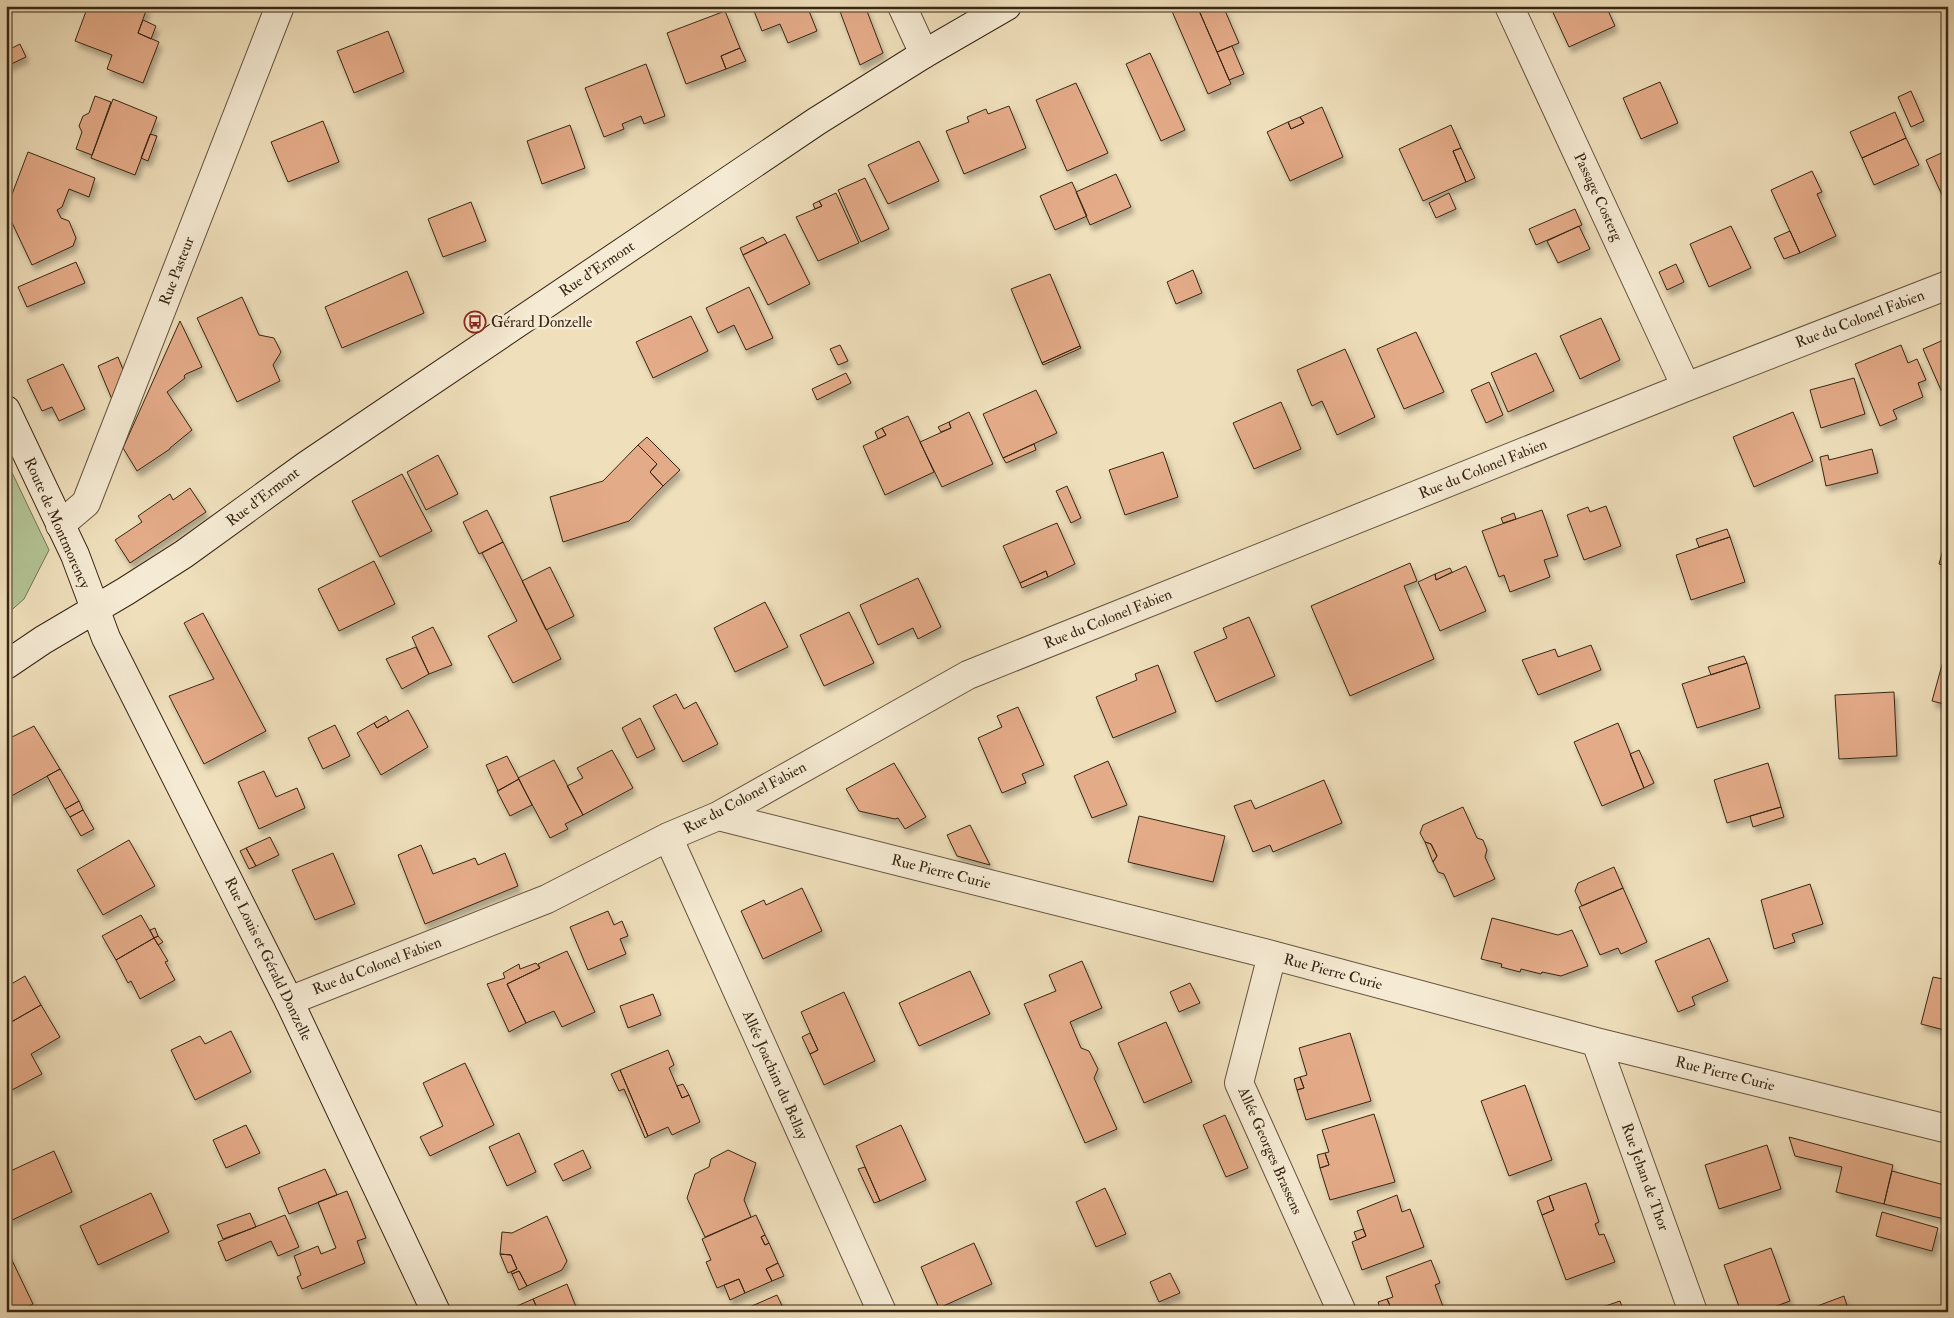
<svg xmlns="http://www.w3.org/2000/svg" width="1954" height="1318" font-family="'IM FELL Double Pica',serif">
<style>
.green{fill:#b3c394;stroke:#757454}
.building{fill:#e4ab88;stroke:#372614;filter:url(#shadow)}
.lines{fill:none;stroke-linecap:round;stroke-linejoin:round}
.street-casing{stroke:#65543e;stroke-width:30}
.secondary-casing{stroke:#372614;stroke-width:30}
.street{stroke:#f5ead3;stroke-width:28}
.secondary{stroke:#f5ead3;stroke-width:28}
.labels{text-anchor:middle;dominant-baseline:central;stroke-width:5;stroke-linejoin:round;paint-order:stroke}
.street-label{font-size:15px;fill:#372614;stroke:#f5ead3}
.poi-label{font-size:15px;fill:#372614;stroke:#f5ead3;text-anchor:start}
</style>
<defs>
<filter id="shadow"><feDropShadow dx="3" dy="5.5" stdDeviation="2.5" flood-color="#0004"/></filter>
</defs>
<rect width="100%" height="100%" fill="#efdfbb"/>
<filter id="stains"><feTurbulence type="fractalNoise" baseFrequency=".004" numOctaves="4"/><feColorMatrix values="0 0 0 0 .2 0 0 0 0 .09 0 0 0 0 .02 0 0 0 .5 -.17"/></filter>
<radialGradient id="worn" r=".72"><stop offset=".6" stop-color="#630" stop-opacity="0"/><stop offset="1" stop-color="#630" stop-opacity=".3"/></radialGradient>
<!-- green -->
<path class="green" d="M6,460L49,550L24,599L6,615Z"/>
<!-- building -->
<path class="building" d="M88,6H142L147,8L138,33L159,42L143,83L107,69L112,55L75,41Z
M752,6H807L817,31L788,43L780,24L762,31Z
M838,6H865L883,53L860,65Z
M1179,6H1197L1231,84L1208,94L1171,9Z
M1197,6H1223L1239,43L1217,52Z
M1550,6H1606L1615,26L1569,47Z
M725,11L740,48L721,56L726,69L686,84L667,33Z
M143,20L156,26L151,39L138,33Z
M388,31L404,72L354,93L337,51Z
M20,44L26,57L7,66L6,51Z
M1232,46L1244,74L1229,80L1217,52Z
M740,48L746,61L726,69L721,56Z
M1150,53L1185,130L1161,141L1126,64Z
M646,64L665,116L644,124L641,116L622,124L624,129L604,137L585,88Z
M1660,82L1678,123L1641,139L1623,98Z
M1076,83L1108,153L1067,171L1036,100Z
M1911,91L1924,121L1911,127L1898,97Z
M95,96L111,102L92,155L76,149L82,132L79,126L83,116L89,113Z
M113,99L157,117L135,175L91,158Z
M1009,106L1026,148L964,174L946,131L969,122L967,117L986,109L988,114Z
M1322,107L1343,157L1290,181L1267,132L1288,122L1291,129L1304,123L1300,117Z
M1895,112L1906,138L1862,158L1850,132Z
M1300,117L1304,123L1291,129L1288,122Z
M323,121L339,162L288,182L271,142Z
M570,125L585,168L542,184L527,141Z
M1451,125L1461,148L1453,151L1466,182L1423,201L1399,149Z
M150,134L157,136L148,161L141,158Z
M1906,138L1919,165L1874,185L1862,158Z
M919,141L939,181L888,204L868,165Z
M1461,148L1475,178L1466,182L1453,151Z
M1948,150V208L1926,160Z
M28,152L95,178L89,197L69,189L62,207L57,210L61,218L69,221L76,238L73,246L32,265L6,210Z
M1812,171L1822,192L1817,194L1836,236L1800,253L1771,190Z
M1116,174L1131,207L1090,225L1076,192Z
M865,178L889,229L861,242L838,190Z
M1072,182L1087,216L1055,230L1040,196Z
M836,193L859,243L818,261L796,217L822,206L819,201Z
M1449,193L1456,209L1436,218L1429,203Z
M819,201L822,206L815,209L813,204Z
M471,202L486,241L443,257L428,219Z
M1575,209L1582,225L1536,245L1529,229Z
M1579,226L1590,249L1558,263L1547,241Z
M1731,226L1751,268L1709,287L1690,244Z
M1790,231L1800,253L1784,259L1774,238Z
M785,234L810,284L768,305L743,255Z
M763,237L767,243L743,255L740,248Z
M76,262L85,283L27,307L18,287Z
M1676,264L1684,282L1667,290L1659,272Z
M1193,270L1202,293L1176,304L1167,282Z
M407,271L424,313L342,348L325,307Z
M1050,274L1080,346L1042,363L1011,289Z
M749,287L773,338L746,350L734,325L718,333L706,308Z
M242,297L259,335L274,338L281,352L273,365L280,381L237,402L197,318Z
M691,316L708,351L653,378L636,342Z
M1601,318L1620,360L1580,379L1560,336Z
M180,321L202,367L186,374L184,376L185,378L167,392L192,430L170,448V449L137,471L123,448Z
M1416,332L1444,392L1404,409L1377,349Z
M1948,338V387L1941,390L1923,349Z
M840,345L848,361L838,365L830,349Z
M1901,345L1908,363L1917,359L1926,380L1918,383L1923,397L1893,410L1897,419L1880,426L1855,364Z
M1080,346L1081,348L1043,365L1042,363Z
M1345,349L1375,417L1337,435L1322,401L1312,406L1297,370Z
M1536,353L1554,391L1508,412L1491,373Z
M118,357L128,382L116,409L98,366Z
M63,364L85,409L59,421L52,407L42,411L27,380Z
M846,373L851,383L817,400L812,389Z
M1854,378L1865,414L1821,428L1810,390Z
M1489,382L1503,415L1486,423L1471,390Z
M1036,390L1057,433L1003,458L983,414Z
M1281,402L1301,449L1254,469L1233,423Z
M969,412L993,464L942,487L920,442L951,428L949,422Z
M1793,412L1813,461L1754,487L1733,437Z
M908,416L934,472L885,495L863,446L886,435L882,428Z
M949,422L951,428L941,432L938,427Z
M882,428L886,435L878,439L875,432Z
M647,437L680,470L663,486L650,472L657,464L638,445Z
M1034,444L1036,450L1006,463L1003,458Z
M638,445L657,464L650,472L663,486L629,521L563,542L550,497L603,481Z
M1872,449L1878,473L1826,486L1820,457L1828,455L1829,460Z
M1163,452L1178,497L1125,515L1109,470Z
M438,455L458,494L426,510L407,472Z
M402,474L432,531L380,557L352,501Z
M1067,486L1081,518L1071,523L1056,491Z
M190,488L206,512L130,563L115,540L142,522L138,516L170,494L173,500Z
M1606,506L1621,546L1584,560L1567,515L1588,507L1590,512Z
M487,510L503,542L479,554L463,522Z
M1542,510L1558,556L1544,560L1550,577L1510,592L1504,575L1499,577L1482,531Z
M1514,513L1516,519L1503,523L1501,518Z
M1057,523L1075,564L1048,577L1046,571L1020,583L1003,546Z
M1727,529L1730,537L1699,547L1696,539Z
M1948,532V567L1939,564Z
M1730,537L1745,582L1691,600L1676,555Z
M503,542L561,659L513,683L488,636L517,621L482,553Z
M374,561L395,604L339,631L318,589Z
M1410,563L1417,581L1404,586L1434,659L1350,696L1311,606Z
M1466,566L1486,611L1440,631L1418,582L1435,574L1436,580Z
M550,567L574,616L546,630L522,581Z
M1450,568L1452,572L1436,580L1435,574Z
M1046,571L1048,577L1022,588L1020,583Z
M918,578L941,627L918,639L913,628L878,645L860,605Z
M765,602L788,647L735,672L714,628Z
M849,612L874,663L824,686L800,635Z
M203,613L266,731L204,764L169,696L214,679L184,623Z
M1249,617L1275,676L1216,702L1194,652L1227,638L1223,628Z
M433,627L452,665L429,674L412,637Z
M1591,645L1601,670L1538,695L1522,660L1555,649L1558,657Z
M416,647L429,674L402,689L386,659Z
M1945,654L1948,655V705L1932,701Z
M1744,656L1747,663L1711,675L1708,667Z
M1747,663L1760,708L1697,728L1682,684Z
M1158,665L1176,712L1113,738L1096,697L1137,680L1135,674Z
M1894,692L1897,756L1839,759L1835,695Z
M676,694L684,709L696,702L718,744L683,762L653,706Z
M1018,707L1044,765L1022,774L1026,783L1002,793L978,738L1002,727L997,716Z
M408,710L428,747L381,775L357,733L374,723L377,728Z
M386,716L389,721L377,728L374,723Z
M640,718L655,749L637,758L622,728Z
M1618,723L1644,788L1602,806L1574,742Z
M335,725L350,756L323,769L308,738Z
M34,726L60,769L6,799V740Z
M612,750L633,788L583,815L567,786L583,778L577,768Z
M1639,750L1654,783L1644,788L1630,754Z
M507,756L519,779L498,791L486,765Z
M554,760L583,815L565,824L568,829L550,838L518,778Z
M1108,761L1127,805L1092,818L1074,776Z
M894,763L926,817L905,829L898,818L895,819L859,811L846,789Z
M1768,763L1781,807L1727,823L1714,780Z
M60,769L79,801L65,809L47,776Z
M264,771L276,797L297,788L305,808L259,829L238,782Z
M519,779L532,805L510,816L497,791Z
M1324,780L1342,823L1273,852L1270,845L1253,852L1234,806L1251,800L1255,809Z
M79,801L83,810L70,817L65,809Z
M1463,807L1477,838L1483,840L1487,850L1485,857L1495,879L1454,897L1444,874L1438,872L1433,862L1437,856L1431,844L1425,842L1420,833L1423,825Z
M1781,807L1784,817L1753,827L1750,816Z
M83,810L94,829L81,836L70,817Z
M1139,816L1225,836L1213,882L1128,862Z
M970,825L990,865L957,856L947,835Z
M270,837L279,855L256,866L246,848Z
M129,840L155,886L103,915L77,870Z
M1425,842L1431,844L1437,856L1433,862Z
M421,845L433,874L475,858L478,865L505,853L518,886L425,924L398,855Z
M246,848L256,866L249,869L240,851Z
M333,853L355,904L315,920L292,870Z
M1614,867L1623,888L1582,906L1575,891L1578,883Z
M1810,884L1823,924L1792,934L1795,942L1774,949L1761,900Z
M802,888L822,931L763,959L741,911L764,900L766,905Z
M1623,888L1647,942L1621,954L1618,948L1600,955L1579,907Z
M608,911L614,925L622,921L628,936L620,939L626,954L588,970L570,927Z
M141,915L154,938L116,960L102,936Z
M1492,918L1558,935L1572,930L1588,966L1561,976L1542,972L1541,974L1521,969L1520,972L1501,967L1502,964L1481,959Z
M155,928L158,936L154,938L150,930Z
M158,936L163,942L158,945L154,938Z
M154,938L168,961L165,962L175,980L140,999L131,981L128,983L116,960Z
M1709,938L1728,981L1692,997L1695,1005L1678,1012L1655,961Z
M567,951L595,1012L562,1027L554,1011L526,1023L507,984L540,968L538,964Z
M1082,961L1102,1008L1070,1022L1081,1048L1089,1051L1098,1069L1094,1078L1117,1129L1085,1143L1024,1004L1056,991L1049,975Z
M536,963L540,968L507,984L526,1023L509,1032L487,984L505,978L503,973L519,964L520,969Z
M970,971L990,1014L919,1046L899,1003Z
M25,976L41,1005L6,1025V987Z
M1933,977L1948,980V1031L1921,1024Z
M1190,983L1200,1003L1179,1012L1170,992Z
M844,992L875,1061L824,1085L810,1054L818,1050L801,1012Z
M653,994L661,1015L628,1028L620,1006Z
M41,1005L60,1037L31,1054L42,1074L12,1090L6,1081V1067L8,1066L6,1063V1025Z
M1166,1022L1192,1082L1144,1103L1118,1043Z
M231,1031L251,1072L195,1100L171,1050L200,1036L205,1044Z
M810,1033L818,1050L810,1054L802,1037Z
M1350,1033L1371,1101L1306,1120L1297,1090L1304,1088L1300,1077L1307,1075L1299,1048Z
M668,1050L674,1065L669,1068L682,1098L689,1095L700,1122L672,1135L668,1127L648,1136L620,1070Z
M465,1063L494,1125L430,1156L420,1137L443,1126L423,1083Z
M620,1070L648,1136L645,1138L624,1089L619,1091L611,1074Z
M1300,1077L1304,1088L1297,1090L1294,1079Z
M683,1084L689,1095L682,1098L677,1086Z
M1525,1085L1552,1160L1509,1176L1481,1101Z
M1374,1114L1395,1182L1330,1200L1320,1168L1329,1165L1325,1153L1329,1152L1322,1130Z
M1225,1115L1248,1168L1226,1177L1203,1125Z
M246,1125L260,1153L226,1168L213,1140Z
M901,1125L926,1180L880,1201L856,1146Z
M519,1133L536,1172L507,1186L489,1147Z
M1789,1137L1893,1165L1884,1204L1836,1192L1842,1167L1795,1156Z
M1767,1145L1781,1189L1719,1209L1705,1165Z
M583,1150L591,1168L563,1181L554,1164Z
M728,1150L756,1163L744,1200L751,1217L705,1237L687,1198L695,1174L709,1167L711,1159Z
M54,1151L72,1192L10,1221L6,1213V1173Z
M1325,1153L1329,1165L1320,1168L1317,1155Z
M865,1167L880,1201L874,1203L858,1169Z
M325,1169L337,1195L289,1214L278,1188Z
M1892,1171L1948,1186V1220L1884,1204Z
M1586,1183L1599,1222L1595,1224L1599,1235L1604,1234L1615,1262L1566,1280L1542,1215L1554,1210L1549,1196Z
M1105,1188L1126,1234L1096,1247L1076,1202Z
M347,1191L366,1238L357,1241L365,1263L302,1289L297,1277L301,1275L294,1256L318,1246L321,1254L336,1248L318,1202Z
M151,1193L169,1232L98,1265L80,1226Z
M1397,1195L1402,1212L1410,1209L1424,1247L1362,1270L1352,1242L1366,1236L1357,1211Z
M1549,1196L1554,1210L1542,1215L1537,1201Z
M1882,1212L1938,1228L1932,1251L1876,1236Z
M250,1213L256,1227L223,1239L217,1225Z
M285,1215L299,1247L278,1256L271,1241L226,1261L218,1242Z
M756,1215L765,1235L761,1237L765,1245L769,1243L778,1263L766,1269L772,1281L745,1293L739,1279L717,1288L706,1262L711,1260L702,1239Z
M547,1216L567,1261L562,1270L527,1286L519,1271L512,1274L511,1272L517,1269L511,1255L500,1254L502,1232L512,1233Z
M1363,1229L1366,1236L1357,1240L1354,1232Z
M765,1235L769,1243L765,1245L761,1237Z
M974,1243L992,1284L939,1308L921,1267Z
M1771,1248L1790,1301L1760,1312H1741L1724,1265Z
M8,1252L33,1304L17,1312H6V1253Z
M500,1254L511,1255L517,1269L508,1273Z
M1431,1260L1440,1283L1435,1285L1445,1312H1387L1392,1310L1387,1299L1393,1297L1386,1277Z
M778,1263L784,1276L772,1281L766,1269Z
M519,1271L527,1286L519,1290L512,1274Z
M1170,1273L1180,1293L1159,1302L1150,1282Z
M739,1279L745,1293L730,1300L724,1285Z
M567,1284L578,1312H539L533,1299Z
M777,1295L785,1312H746L745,1309Z
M1844,1296L1849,1312H1813L1812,1308Z
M533,1299L539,1312H509L508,1310Z
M1387,1299L1392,1310L1381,1312L1378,1302Z
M1620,1301L1624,1312H1588Z"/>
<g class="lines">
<!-- street casing -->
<g class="street-casing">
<path id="street" d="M902,6L924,54
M1509,6L1686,387
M60,525L86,503L280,6
M718,816L1272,955L1596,1042L1948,1129
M668,837L882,1312
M1272,955L1239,1083L1342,1312
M289,1001L547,899L668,837L718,816L968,675L1686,387L1948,285
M1596,1042L1693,1312"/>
</g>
<!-- secondary casing -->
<g class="secondary-casing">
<path id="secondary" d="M6,410L75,555L106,638L289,1001L436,1312
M6,665L43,640L126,591L184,554L307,465L817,121L924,54L1007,6"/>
</g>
<!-- street -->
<use href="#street" class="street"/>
<!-- secondary -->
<use href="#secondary" class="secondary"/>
</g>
<!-- icons -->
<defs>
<g id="bus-ring" transform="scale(1.125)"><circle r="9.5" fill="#f5ead3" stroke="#8f2418" stroke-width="1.5"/><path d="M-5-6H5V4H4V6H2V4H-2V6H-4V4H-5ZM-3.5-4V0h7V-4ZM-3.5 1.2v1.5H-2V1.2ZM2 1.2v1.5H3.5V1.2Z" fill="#8f2418"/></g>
</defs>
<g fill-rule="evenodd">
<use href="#bus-ring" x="475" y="322"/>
</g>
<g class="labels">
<!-- street labels -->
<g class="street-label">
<text transform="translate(1598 197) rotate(65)">Passage Costerg</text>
<text transform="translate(597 269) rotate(-34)">Rue d'Ermont</text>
<text transform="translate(177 271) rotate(-69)">Rue Pasteur</text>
<text transform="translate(1860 319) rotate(-21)">Rue du Colonel Fabien</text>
<text transform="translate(1483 469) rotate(-22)">Rue du Colonel Fabien</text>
<text transform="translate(263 497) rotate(-37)">Rue d'Ermont</text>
<text transform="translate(57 523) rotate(66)">Route de Montmorency</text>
<text transform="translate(1108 619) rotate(-22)">Rue du Colonel Fabien</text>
<text transform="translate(745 798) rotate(-28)">Rue du Colonel Fabien</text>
<text transform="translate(941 872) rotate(14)">Rue Pierre Curie</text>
<text transform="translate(268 959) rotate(64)">Rue Louis et Gérald Donzelle</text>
<text transform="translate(377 966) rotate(-21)">Rue du Colonel Fabien</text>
<text transform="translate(1333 972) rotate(15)">Rue Pierre Curie</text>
<text transform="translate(1725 1074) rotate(14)">Rue Pierre Curie</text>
<text transform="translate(775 1075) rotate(66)">Allée Joachim du Bellay</text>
<text transform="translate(1270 1151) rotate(66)">Allée Georges Brassens</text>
<text transform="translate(1645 1177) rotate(70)">Rue Jehan de Thor</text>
</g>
<!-- poi labels -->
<g class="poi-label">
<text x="491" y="322">Gérard Donzelle</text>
</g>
</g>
<!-- margin -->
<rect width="1954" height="1318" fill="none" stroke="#efdfbb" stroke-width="25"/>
<rect x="8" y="8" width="1939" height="1303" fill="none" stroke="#372614" stroke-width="2.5"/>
<rect x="12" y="12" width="1929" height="1293" fill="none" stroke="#372614"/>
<rect width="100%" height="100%" filter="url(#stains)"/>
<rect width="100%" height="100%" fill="url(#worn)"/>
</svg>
